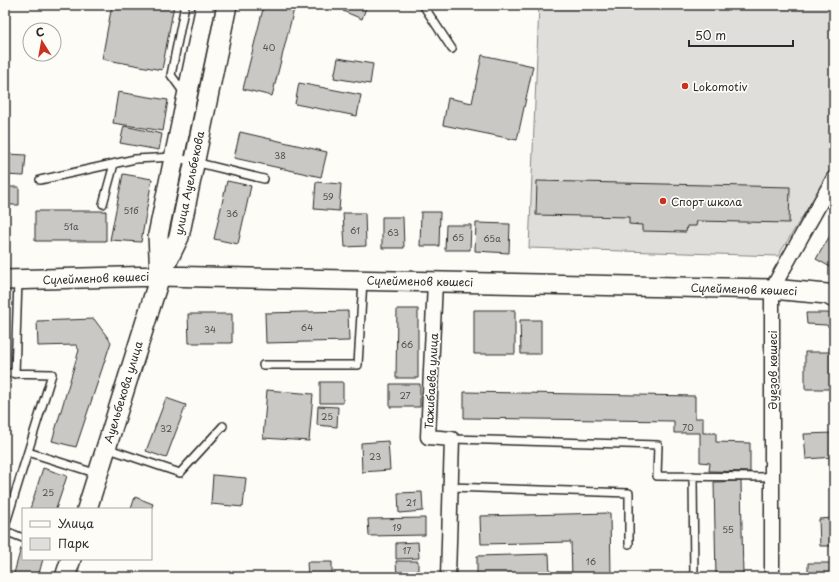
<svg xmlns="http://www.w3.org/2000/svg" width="839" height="582" font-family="'Playpen Sans',sans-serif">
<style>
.green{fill:#dfdeda;stroke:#858482}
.building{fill:#c9c8c4;stroke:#2b2b2b}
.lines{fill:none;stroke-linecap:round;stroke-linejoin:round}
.lane-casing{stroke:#2b2b2b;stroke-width:10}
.street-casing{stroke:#2b2b2b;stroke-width:17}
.secondary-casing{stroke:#2b2b2b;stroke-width:22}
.lane{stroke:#fdfcf7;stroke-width:7}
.street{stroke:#fdfcf7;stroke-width:14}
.secondary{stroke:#fdfcf7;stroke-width:19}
.poi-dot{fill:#c8321e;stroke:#fdfcf7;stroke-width:1.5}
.labels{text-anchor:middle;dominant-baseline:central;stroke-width:3.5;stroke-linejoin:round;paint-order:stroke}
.number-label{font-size:9px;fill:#525251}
.poi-label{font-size:11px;fill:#2b2b2b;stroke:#fdfcf7;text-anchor:start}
.street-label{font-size:11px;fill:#2b2b2b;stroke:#fdfcf7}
</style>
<rect width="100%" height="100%" fill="#fdfcf7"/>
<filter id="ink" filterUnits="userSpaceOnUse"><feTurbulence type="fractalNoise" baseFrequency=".025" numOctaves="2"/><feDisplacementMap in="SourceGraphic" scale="8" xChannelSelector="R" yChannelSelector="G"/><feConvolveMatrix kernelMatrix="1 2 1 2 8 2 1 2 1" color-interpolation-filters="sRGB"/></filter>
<g filter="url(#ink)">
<!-- green -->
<path class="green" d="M539,5H834V166L778,256L529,248Z"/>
<!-- building -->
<path class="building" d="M112,5H174L162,70L102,59Z
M264,5H295L272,96L243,89Z
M346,5H367L362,19L343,11Z
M482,55L533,66L517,140L443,125L448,98L472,103Z
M338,58L373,64L370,84L334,78Z
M299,83L361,95L357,116L295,104Z
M118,92L168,100L163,131L113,123Z
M124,126L162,134L159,150L120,143Z
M240,132L327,152L321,177L234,158Z
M7,154L26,155L24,176L5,175Z
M123,174L152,179L141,242L110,240Z
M227,181L251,186L238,244L214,239Z
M537,181L790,187L789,223L697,221L696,226H687L686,232L642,231V225L629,224V217L536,215Z
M316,182L341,184L339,211L314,209Z
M5,187H19V205H5Z
M35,211H106V241H35Z
M421,212H440L439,246H420Z
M343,213H365L366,246L345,247Z
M382,217H403L404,248H382Z
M476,223L510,224L509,253L475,251Z
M446,225H471L470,250H445Z
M831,234L834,236V269L816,259Z
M397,309H418V378H396Z
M474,310H515V354H474Z
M348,311L349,341L266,343L265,313Z
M806,313H828L834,317V330L826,325L807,324Z
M188,314H232V343H189Z
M94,319L111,342L76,447L52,441L79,350L76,345L38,346L37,321Z
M520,320H541V354H521Z
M805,352H831V389H805Z
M320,382H343V403H320Z
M390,384H420V407H390Z
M267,390L313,394L309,441L263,438Z
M464,392L695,396V418H703V433H716V442L750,443V472L709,471L710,463L700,462V433H674V421L464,418Z
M166,398L186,405L166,458L146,451Z
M318,406L338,407L337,427L317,425Z
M834,433V457L806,459L804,434Z
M388,441L390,470L362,472L361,443Z
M43,468L67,476L56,509H30Z
M213,475L246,478L243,507L211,504Z
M741,481L743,577H716L714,482Z
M422,492L423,511L399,513L398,493Z
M135,497L153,504L151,509H131Z
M610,513L611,577H572L571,542L481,544L480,516Z
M425,518V535L369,536L368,519Z
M834,518V546H820L819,519Z
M418,542L419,558L396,559V543Z
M21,548L23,549V559H43L38,577H13Z
M549,554L550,577H477V556Z
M396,561H418V577H397Z
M307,562H332V577H308Z
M808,563H834V577H808Z"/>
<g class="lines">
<!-- lane casing -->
<g class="lane-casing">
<path id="lane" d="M423,5L452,49
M184,93L171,75L185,5
M40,180L135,159L174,157L264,179
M103,204L114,164
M263,365H358L363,280
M5,373L52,374L5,526
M15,374L18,280
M452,439L658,445L657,476L772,477
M106,448L180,473L223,426
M28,452L98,474
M693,476L694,577
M451,487L629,493V544
M5,531L23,538"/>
</g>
<!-- street casing -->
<g class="street-casing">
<path id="street" d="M435,282L428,437L452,439L448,577
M772,577V289L834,178"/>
</g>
<!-- secondary casing -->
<g class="secondary-casing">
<path id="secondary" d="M160,275L158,235L206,5
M5,280L160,276L772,289L827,294L834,298
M87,509L160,276L179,237L227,5
M65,577L71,559"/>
</g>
<!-- lane -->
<use href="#lane" class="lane"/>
<!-- street -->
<use href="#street" class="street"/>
<!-- secondary -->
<use href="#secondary" class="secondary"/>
</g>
</g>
<!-- markers -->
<g class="poi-dot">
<circle cx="685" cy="86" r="4"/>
<circle cx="663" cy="201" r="4"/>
</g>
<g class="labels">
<!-- number labels -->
<g class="number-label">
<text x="269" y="47">40</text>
<text x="280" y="155">38</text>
<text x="328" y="196">59</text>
<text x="131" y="210">51б</text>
<text x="232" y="213">36</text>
<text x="71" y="226">51а</text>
<text x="355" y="230">61</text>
<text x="393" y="232">63</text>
<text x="458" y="237">65</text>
<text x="492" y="238">65а</text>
<text x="307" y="327">64</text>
<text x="210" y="329">34</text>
<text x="407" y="344">66</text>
<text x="405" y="395">27</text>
<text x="327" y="416">25</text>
<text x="688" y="427">70</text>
<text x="166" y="428">32</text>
<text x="375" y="456">23</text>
<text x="48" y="492">25</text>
<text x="411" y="502">21</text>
<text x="397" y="527">19</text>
<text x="728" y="529">55</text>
<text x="407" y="550">17</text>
<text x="591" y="561">16</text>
</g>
<!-- poi labels -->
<g class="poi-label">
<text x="693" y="86">Lokomotiv</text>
<text x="671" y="201">Спорт школа</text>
</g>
<!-- street labels -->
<g class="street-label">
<text transform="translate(189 183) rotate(-78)">улица Ауельбекова</text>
<text transform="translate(96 278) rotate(-2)">Сүлейменов көшесі</text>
<text transform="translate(420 281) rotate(1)">Сүлейменов көшесі</text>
<text transform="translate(744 289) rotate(2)">Сүлейменов көшесі</text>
<text transform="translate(772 370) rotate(-90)">Әуезов көшесі</text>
<text transform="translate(431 381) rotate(-87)">Тажибаева улица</text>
<text transform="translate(123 392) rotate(-73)">Ауельбекова улица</text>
</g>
</g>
<!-- margin -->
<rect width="839" height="582" fill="none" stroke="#fdfcf7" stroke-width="20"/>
<rect x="10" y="10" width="819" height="562" fill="none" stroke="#2b2b2b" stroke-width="1.5" filter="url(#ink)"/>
<!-- legend -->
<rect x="22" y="508" width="130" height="52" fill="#fdfcf7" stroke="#a9a8a5"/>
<rect x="30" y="521" width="20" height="6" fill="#fdfcf7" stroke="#a9a8a5"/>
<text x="58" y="528" font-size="12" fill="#2b2b2b">Улица</text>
<rect x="30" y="538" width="20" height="12" fill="#dfdeda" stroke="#a9a8a5"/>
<text x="58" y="548" font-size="12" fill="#2b2b2b">Парк</text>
<!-- north arrow -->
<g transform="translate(42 42) rotate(349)"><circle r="19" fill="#fdfcf7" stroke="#a9a8a5"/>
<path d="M0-3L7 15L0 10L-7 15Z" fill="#c8321e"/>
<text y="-6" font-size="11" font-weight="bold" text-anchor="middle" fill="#2b2b2b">С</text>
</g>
<!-- scale -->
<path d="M689 40v6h104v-6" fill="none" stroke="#2b2b2b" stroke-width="2"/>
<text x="695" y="40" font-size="12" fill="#2b2b2b" stroke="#fdfcf7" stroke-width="3" paint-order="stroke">50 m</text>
</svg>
